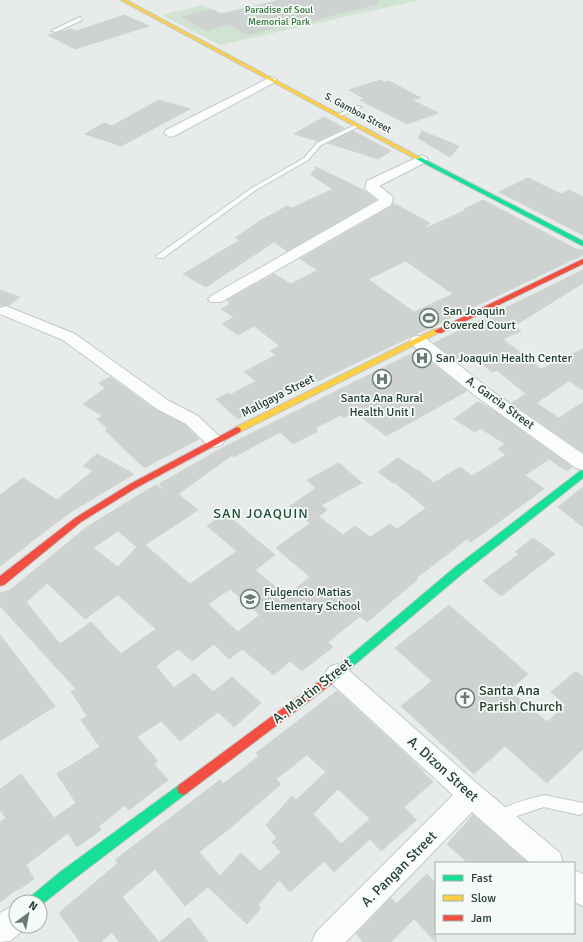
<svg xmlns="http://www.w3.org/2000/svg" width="583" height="942" font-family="Signika,sans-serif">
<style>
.green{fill:#d1e3d3}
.building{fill:#ced2d0;stroke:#cfd4d1;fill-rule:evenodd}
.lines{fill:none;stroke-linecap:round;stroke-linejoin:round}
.lane-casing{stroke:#c4c8c6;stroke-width:2}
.street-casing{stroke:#c4c8c6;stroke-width:2}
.fast-casing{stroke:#c3c9c6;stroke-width:2}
.slow-casing{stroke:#c3c9c6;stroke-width:2}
.jam-casing{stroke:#c3c9c6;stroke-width:2}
.lane{fill:#fbfcfc;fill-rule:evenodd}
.street{fill:#fbfcfc;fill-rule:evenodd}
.fast{fill:#16e098;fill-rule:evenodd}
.slow{fill:#ffcf43;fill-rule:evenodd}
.jam{fill:#f24e42;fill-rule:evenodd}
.labels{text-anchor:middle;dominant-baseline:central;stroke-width:3.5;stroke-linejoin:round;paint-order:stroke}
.far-park-label{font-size:10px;fill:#30743c;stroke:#f5faf7}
.far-street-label{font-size:10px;fill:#253f32;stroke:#f5faf7}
.poi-label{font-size:12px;fill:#253f32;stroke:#f5faf7;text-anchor:start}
.street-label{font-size:12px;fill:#253f32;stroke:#f5faf7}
.quarter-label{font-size:14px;letter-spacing:1px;fill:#21503b;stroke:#f5faf7}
.near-poi-label{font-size:14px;fill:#253f32;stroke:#f5faf7;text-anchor:start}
.near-street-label{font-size:14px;fill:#253f32;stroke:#f5faf7}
</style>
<rect width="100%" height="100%" fill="#e7ebe9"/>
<!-- green -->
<path class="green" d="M280,0H420L220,45L162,15L203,5L222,14Z"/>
<!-- building -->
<path class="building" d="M280,0H378V4L282,28L279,26L249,35L227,24L208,31L181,17L211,9L221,14Z
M124,15L149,26L75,49L48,35L71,29L76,31Z
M380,80L384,82L389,81L421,98L412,100L438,113L407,124L360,100L365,99L349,90Z
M159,100L190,109L121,146L85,134L104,123L112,126Z
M324,117L344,128L318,141L294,134Z
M353,131L391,151L378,159L328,143Z
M422,131L459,146L450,157L418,138Z
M316,167L365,191L376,200L287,251L274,242L206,287L183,274L240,240L235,238L258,222L287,206L292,208L333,189L311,175Z
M528,178L561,194L569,190L583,197V235L499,192Z
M483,200L576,249L583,250V255L238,419L216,399L228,393L230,395L256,381L244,372L276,355L270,351L280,346L254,326L238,335L222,324L234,317L221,309L230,304L227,300L274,274L291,284L318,270L300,259L392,206L393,203L430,223L424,229L466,210L464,209ZM406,261L453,294L414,312L368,279Z
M583,270V283L514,326L521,331L503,339L541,369L583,349V390L569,381L536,403L559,418L583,402V452L512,403L526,394L497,370L492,372L472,355L458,362L434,343Z
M0,290L20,297L9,305L0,306Z
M417,351L467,391L386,436L355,412L343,418L341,415L315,428L318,431L293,444L280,432L234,457L232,455L178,494L198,510L145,545L190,584L237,551L207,526L225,513L275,555L255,570L286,596L310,577L276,548L319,517L343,535L355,526L370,537L390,524L397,529L426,508L394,482L393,483L378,472L398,458L418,471H419L434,483L460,467L472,476L506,455L498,449L505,444L480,428L475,432L454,419L478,402L496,412L572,467L567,471L549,459L525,475L544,489L471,542L467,539L416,578L418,579L367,622L360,616L328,642L333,647L302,671L290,661L274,675L242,649L229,659L214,644L192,661L178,649L156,666L174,688L194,673L213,692L232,677L261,703L234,727L218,712L180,741L161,721L137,737L158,761L154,764L168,780L129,810L125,805L99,826L101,830L77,847L68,833L26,865L34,879L18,890L17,889L0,902V822L6,818L0,810V789L21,774L54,818L76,803L57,774L100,747L81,720L87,716L71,691L76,689L0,606V593L10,590L87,527L142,493L156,485L166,491L159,484L224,447ZM118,531L137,547L118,567L93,548ZM47,583L85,619L118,595L156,629L121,654L91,622L60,644L26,602ZM230,589L260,615L238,632L208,604Z
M110,377L150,406L185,425L199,439L144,468L105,430L108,429L97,419L103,416L83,404L105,388L99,383Z
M97,454L134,474L69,513L0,566V495L23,478L57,500L93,471L83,466Z
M339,463L362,483L321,505L327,510L310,523L289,507L316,488L307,480Z
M583,487V527L558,507Z
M533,538L555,554L501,596L483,581L519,554L515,552Z
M449,605L528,674L509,690L547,722L566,705L551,692L576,671L583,677V749L547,783L505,746L474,774L401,706L432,681L395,648Z
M0,635L55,706L0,741Z
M337,691L409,757L433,782L404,807L416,820L381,851L370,839L334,872L324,861L290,892L279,880L258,905L261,908L247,924L208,887L185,906L155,869L122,897L159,942H119L112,932L101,942H80L59,913L118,863L115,860L220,780L223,784L259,756L256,753ZM307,755L326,772L296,800L292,796L266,825L277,838L272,842L281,852L260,871L241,853L220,876L199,852L229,829L281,784L276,779ZM338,789L370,819L341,844L313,814Z
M473,815L528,863H468L447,844Z
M427,874L436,884V942L414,919L391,942H363L356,934L391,898L396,904Z
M189,917L208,942H160Z"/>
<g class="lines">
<!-- lane casing -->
<g class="lane-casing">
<path id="lane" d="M80,17L82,20L56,32L51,31Z
M357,106L362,107L341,116L336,115Z
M355,125L360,126L321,145L308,160L256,190L163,258H157L156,256L252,188L304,158L317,143Z
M544,795L583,803V813L579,815L544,807L514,817L501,827L496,825L494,820C501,803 528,800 544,795Z"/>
</g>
<!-- street casing -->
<g class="street-casing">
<path id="street" d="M271,77L275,78L277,80L275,82L174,136L170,137L164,133L166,130Z
M422,155L428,159L426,162L379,186L393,197L391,205L221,302H211L208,299L211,296L379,200L365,189L367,181Z
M6,306L75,334L169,401L198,416L224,441L222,445L215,447L208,445L186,424L157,409L63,340L0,314V308Z
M418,336L424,337L489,389L583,454V470L576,468L477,397L412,345L410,341L412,337Z
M337,664L345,667L480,786L560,853L563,863H530L472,812L346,942H312L316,932L453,795L329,681L325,674L329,667Z
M574,870L583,874V906L574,902Z
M16,904V926H27L26,928L10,941L0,942V913Z"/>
</g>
<!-- fast casing -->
<g class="fast-casing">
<path id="fast" d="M418,156L583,241V246L416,159V157Z
M583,470V478L462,574L333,683L329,685L325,683L323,680L325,677L454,568L580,471Z
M183,783L187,785L189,789L187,793L70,882L40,906V902H28L30,897L60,872L179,785Z"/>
</g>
<!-- slow casing -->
<g class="slow-casing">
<path id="slow" d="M121,0H126L421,158L416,159Z
M435,329H438L442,331L240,432H234L233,430L234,428Z"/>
</g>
<!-- jam casing -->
<g class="jam-casing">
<path id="jam" d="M583,259V264L441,333H438L434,331Z
M237,427L240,428L241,430L240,432L136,488L81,522L4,585L0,586V576L75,518L130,484Z
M329,675L333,677L335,680L333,683L187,793L183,795L179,793L177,789L179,785L325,677Z"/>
</g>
<!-- lane -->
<use href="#lane" class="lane"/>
<!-- street -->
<use href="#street" class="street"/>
<!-- fast -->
<use href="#fast" class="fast"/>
<!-- slow -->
<use href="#slow" class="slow"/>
<!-- jam -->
<use href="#jam" class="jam"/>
</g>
<!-- icons -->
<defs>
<g id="stadium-ring" transform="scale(1)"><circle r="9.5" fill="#f5faf7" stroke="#697b72" stroke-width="1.5"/><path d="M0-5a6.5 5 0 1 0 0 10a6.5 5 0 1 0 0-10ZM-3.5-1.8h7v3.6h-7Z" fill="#697b72"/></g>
<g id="hospital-ring" transform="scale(1)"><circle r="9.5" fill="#f5faf7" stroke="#697b72" stroke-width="1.5"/><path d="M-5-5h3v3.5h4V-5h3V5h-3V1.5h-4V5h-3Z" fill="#697b72"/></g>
<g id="school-ring" transform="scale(1)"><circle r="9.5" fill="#f5faf7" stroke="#697b72" stroke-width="1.5"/><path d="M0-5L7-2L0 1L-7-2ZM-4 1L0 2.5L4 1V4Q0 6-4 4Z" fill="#697b72"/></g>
<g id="church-ring" transform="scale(1)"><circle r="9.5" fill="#f5faf7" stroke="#697b72" stroke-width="1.5"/><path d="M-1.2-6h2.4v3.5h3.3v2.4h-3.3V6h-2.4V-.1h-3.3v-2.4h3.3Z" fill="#697b72"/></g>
</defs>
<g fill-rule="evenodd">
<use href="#stadium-ring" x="429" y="318"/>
<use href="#hospital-ring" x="422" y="358"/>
<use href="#hospital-ring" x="382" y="379"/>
<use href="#school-ring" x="250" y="599"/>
<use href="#church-ring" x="465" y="698"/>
</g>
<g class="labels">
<!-- far-park labels -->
<g class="far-park-label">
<text x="279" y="10">Paradise of Soul<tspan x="279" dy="12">Memorial Park</tspan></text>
</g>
<!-- far-street labels -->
<g class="far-street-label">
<text transform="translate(358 113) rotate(28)">S. Gamboa Street</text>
</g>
<!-- poi labels -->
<g class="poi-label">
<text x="443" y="311">San Joaquin<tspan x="443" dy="14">Covered Court</tspan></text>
<text x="436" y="358">San Joaquin Health Center</text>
<text x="382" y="398" text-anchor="middle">Santa Ana Rural<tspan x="382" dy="14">Health Unit I</tspan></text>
<text x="264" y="592">Fulgencio Matias<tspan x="264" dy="14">Elementary School</tspan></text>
</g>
<!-- street labels -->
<g class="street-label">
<text transform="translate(278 396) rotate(-27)">Maligaya Street</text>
<text transform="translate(500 403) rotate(36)">A. Garcia Street</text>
</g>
<!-- quarter labels -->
<g class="quarter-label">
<text x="261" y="513">SAN JOAQUIN</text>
</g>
<!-- near-poi labels -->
<g class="near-poi-label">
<text x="479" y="690">Santa Ana<tspan x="479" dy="16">Parish Church</tspan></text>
</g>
<!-- near-street labels -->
<g class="near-street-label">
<text transform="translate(312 691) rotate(-38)">A. Martin Street</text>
<text transform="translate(443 769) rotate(42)">A. Dizon Street</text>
<text transform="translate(399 869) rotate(-45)">A. Pangan Street</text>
</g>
</g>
<!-- legend -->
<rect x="435" y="862" width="140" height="72" fill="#f5faf7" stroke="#a2afa8"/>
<rect x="443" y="875" width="20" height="6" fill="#16e098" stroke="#a2afa8"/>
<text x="471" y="882" font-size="12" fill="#253f32">Fast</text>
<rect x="443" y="895" width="20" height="6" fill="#ffcf43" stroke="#a2afa8"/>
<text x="471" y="902" font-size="12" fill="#253f32">Slow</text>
<rect x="443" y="915" width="20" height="6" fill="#f24e42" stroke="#a2afa8"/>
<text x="471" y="922" font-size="12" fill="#253f32">Jam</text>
<!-- north arrow -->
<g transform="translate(28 914) rotate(32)"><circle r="19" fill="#f5faf7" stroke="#a2afa8"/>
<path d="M0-3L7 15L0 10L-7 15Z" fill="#697b72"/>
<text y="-6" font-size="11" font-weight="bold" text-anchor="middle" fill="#253f32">N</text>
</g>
</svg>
